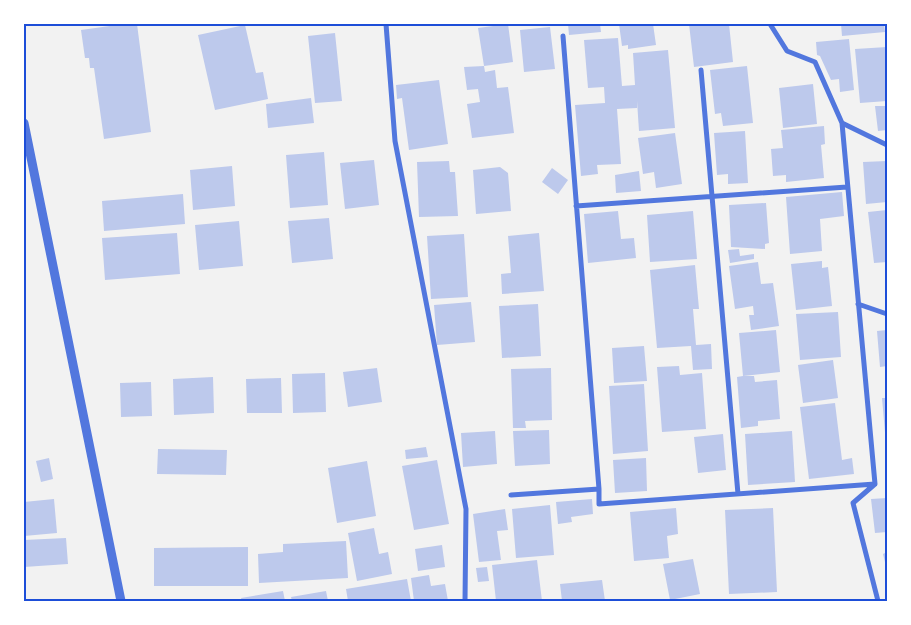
<svg xmlns="http://www.w3.org/2000/svg" width="911" height="625" font-family="Helvetica,sans-serif">
<style>
.building{fill:#bdc9ec}
.lines{fill:none;stroke-linecap:round;stroke-linejoin:round}
.minor{stroke:#5277de;stroke-width:5}
.tertiary{stroke:#5277de;stroke-width:9}
.neatline{fill:none;stroke:#1d4ed8;stroke-width:2}
</style>
<rect width="100%" height="100%" fill="#f2f2f2"/>
<!-- building -->
<path class="building" d="M124,24H137L151,132L104,139L94,68H90L89,58H85L81,30Z
M508,24L513,62L484,66L478,28Z
M568,24H600L601,32L569,35Z
M619,24H653L656,45L628,49V45L622,46Z
M689,24H729L733,62L694,67Z
M841,24H884L885,32L842,36Z
M245,25L256,73L263,72L268,99L215,110L198,35Z
M550,27L555,69L524,72L520,30Z
M335,33L342,101L315,103L308,36Z
M618,38L622,86L635,85L633,53L668,50L675,128L639,131L637,101V108L617,109L621,164L597,165L598,174L581,176L575,105L605,103L604,87L588,88L584,40Z
M849,39L854,90L840,92L839,79L831,80L820,56L817,55L816,42Z
M887,47V101L860,103L855,49Z
M484,66L485,72L495,70L497,88L508,87L514,133L472,138L467,104L480,102L478,89L467,90L464,67Z
M747,66L753,123L723,126L721,113L715,114L710,70Z
M439,80L448,144L409,150L402,98L397,99L396,85Z
M813,84L817,124L783,128L779,88Z
M311,98L314,123L268,128L266,104Z
M875,106H887V130L878,131Z
M824,126L825,144L821,145L824,178L786,182V175L773,176L771,149L783,148L781,130Z
M745,131L748,183L728,184V174L717,175L714,133Z
M675,133L682,184L656,188L654,172L643,174L638,138Z
M324,152L328,205L290,208L286,155Z
M374,160L379,205L345,209L340,163Z
M449,161L450,172H455L458,216L419,217L417,162Z
M887,161V202L866,204L863,162Z
M232,166L235,206L193,210L190,170Z
M500,167L508,173L511,211L476,214L473,170Z
M552,168L568,180L558,194L542,182Z
M639,171L641,191L616,193L615,175Z
M842,192L844,216L820,219L822,251L790,254L786,197Z
M183,194L185,224L104,231L102,201Z
M766,203L769,243L765,244V249L731,247L729,205Z
M887,210V262L874,263L868,212Z
M618,211L621,239L634,238L636,258L588,263L584,214Z
M693,211L697,259L650,262L647,215Z
M329,218L333,259L292,263L288,221Z
M239,221L243,266L199,270L195,225Z
M177,233L180,274L105,280L102,238Z
M539,233L544,291L502,294L501,274L511,273L508,236Z
M464,234L468,297L431,299L427,236Z
M739,249L740,256L754,254V259L730,263L728,250Z
M822,261V268L828,267L832,306L796,310L791,264Z
M758,262L761,284L773,283L779,326L751,330L749,315H754L753,306L735,309L729,266Z
M695,265L699,309H693L696,345L711,344L712,369L693,370L691,346L657,348L650,270Z
M471,302L475,342L437,345L434,305Z
M538,304L541,356L502,358L499,306Z
M838,312L841,357L800,360L796,314Z
M776,330L780,372L743,376L739,333Z
M887,330V366L880,367L877,331Z
M644,346L647,381L614,383L612,348Z
M833,360L838,398L803,403L798,365Z
M679,366L680,375L702,373L706,429L662,432L657,367Z
M377,368L382,402L348,407L343,372Z
M551,368L552,420L525,421L526,428H513L511,369Z
M325,373L326,412L293,413L292,374Z
M743,376H754L755,382L777,380L780,419L758,421V426L741,428L737,377Z
M213,377L214,413L174,415L173,379Z
M281,378L282,413H247L246,379Z
M151,382L152,416L121,417L120,383Z
M644,384L648,451L613,454L609,386Z
M882,398H887V444H886Z
M835,403L842,460L852,458L854,474L809,479L800,407Z
M549,430L550,464L515,466L513,431Z
M495,431L497,464L463,467L461,433Z
M792,431L795,482L748,485L745,434Z
M723,434L726,470L698,473L694,437Z
M426,447L428,457L406,459L405,450Z
M158,449L227,450L226,475L157,474Z
M49,458L53,479L41,482L36,461Z
M646,458L647,491L615,493L613,460Z
M437,460L449,524L414,530L402,466Z
M367,461L376,516L337,523L328,468Z
M887,498V532L875,533L871,499Z
M54,499L57,533L24,536V502Z
M592,499L593,514L571,517L572,522L558,524L556,502Z
M550,505L554,555L516,558L512,509Z
M676,508L678,534L667,536L669,558L634,561L630,512Z
M773,508L777,592L729,594L725,510Z
M505,509L508,530L497,531L501,560L479,562L473,514Z
M374,528L379,554L388,552L392,574L357,581L348,533Z
M66,538L68,564L24,567V540Z
M346,541L348,578L259,583L258,554L283,552V544Z
M442,545L445,567L418,571L415,549Z
M248,547V586H154V548Z
M887,552V570L883,554Z
M693,559L700,594L670,600L663,564Z
M537,560L542,601H496L492,565Z
M487,567L489,581L478,582L476,568Z
M429,575L431,586L445,584L448,601H414L411,578Z
M407,579L411,601H348L346,589Z
M602,580L605,601H562L560,584Z
M283,591L285,601H242L241,598Z
M326,591L328,601H292L291,597Z"/>
<g class="lines">
<!-- minor -->
<path class="minor" d="M386,24L395,141L466,509L465,601
M770,24L787,51L815,62L842,123
M563,36L599,489V504L875,484
M701,70L738,494
M576,206L847,187
M858,304L887,314
M511,495L599,489
M878,601L853,503L875,484L842,123L887,145"/>
<!-- tertiary -->
<path class="tertiary" d="M24,123L121,601"/>
</g>
<!-- border -->
<rect width="911" height="625" fill="none" stroke="#ffffff" stroke-width="50"/>
<rect x="25" y="25" width="861" height="575" class="neatline"/>
</svg>
